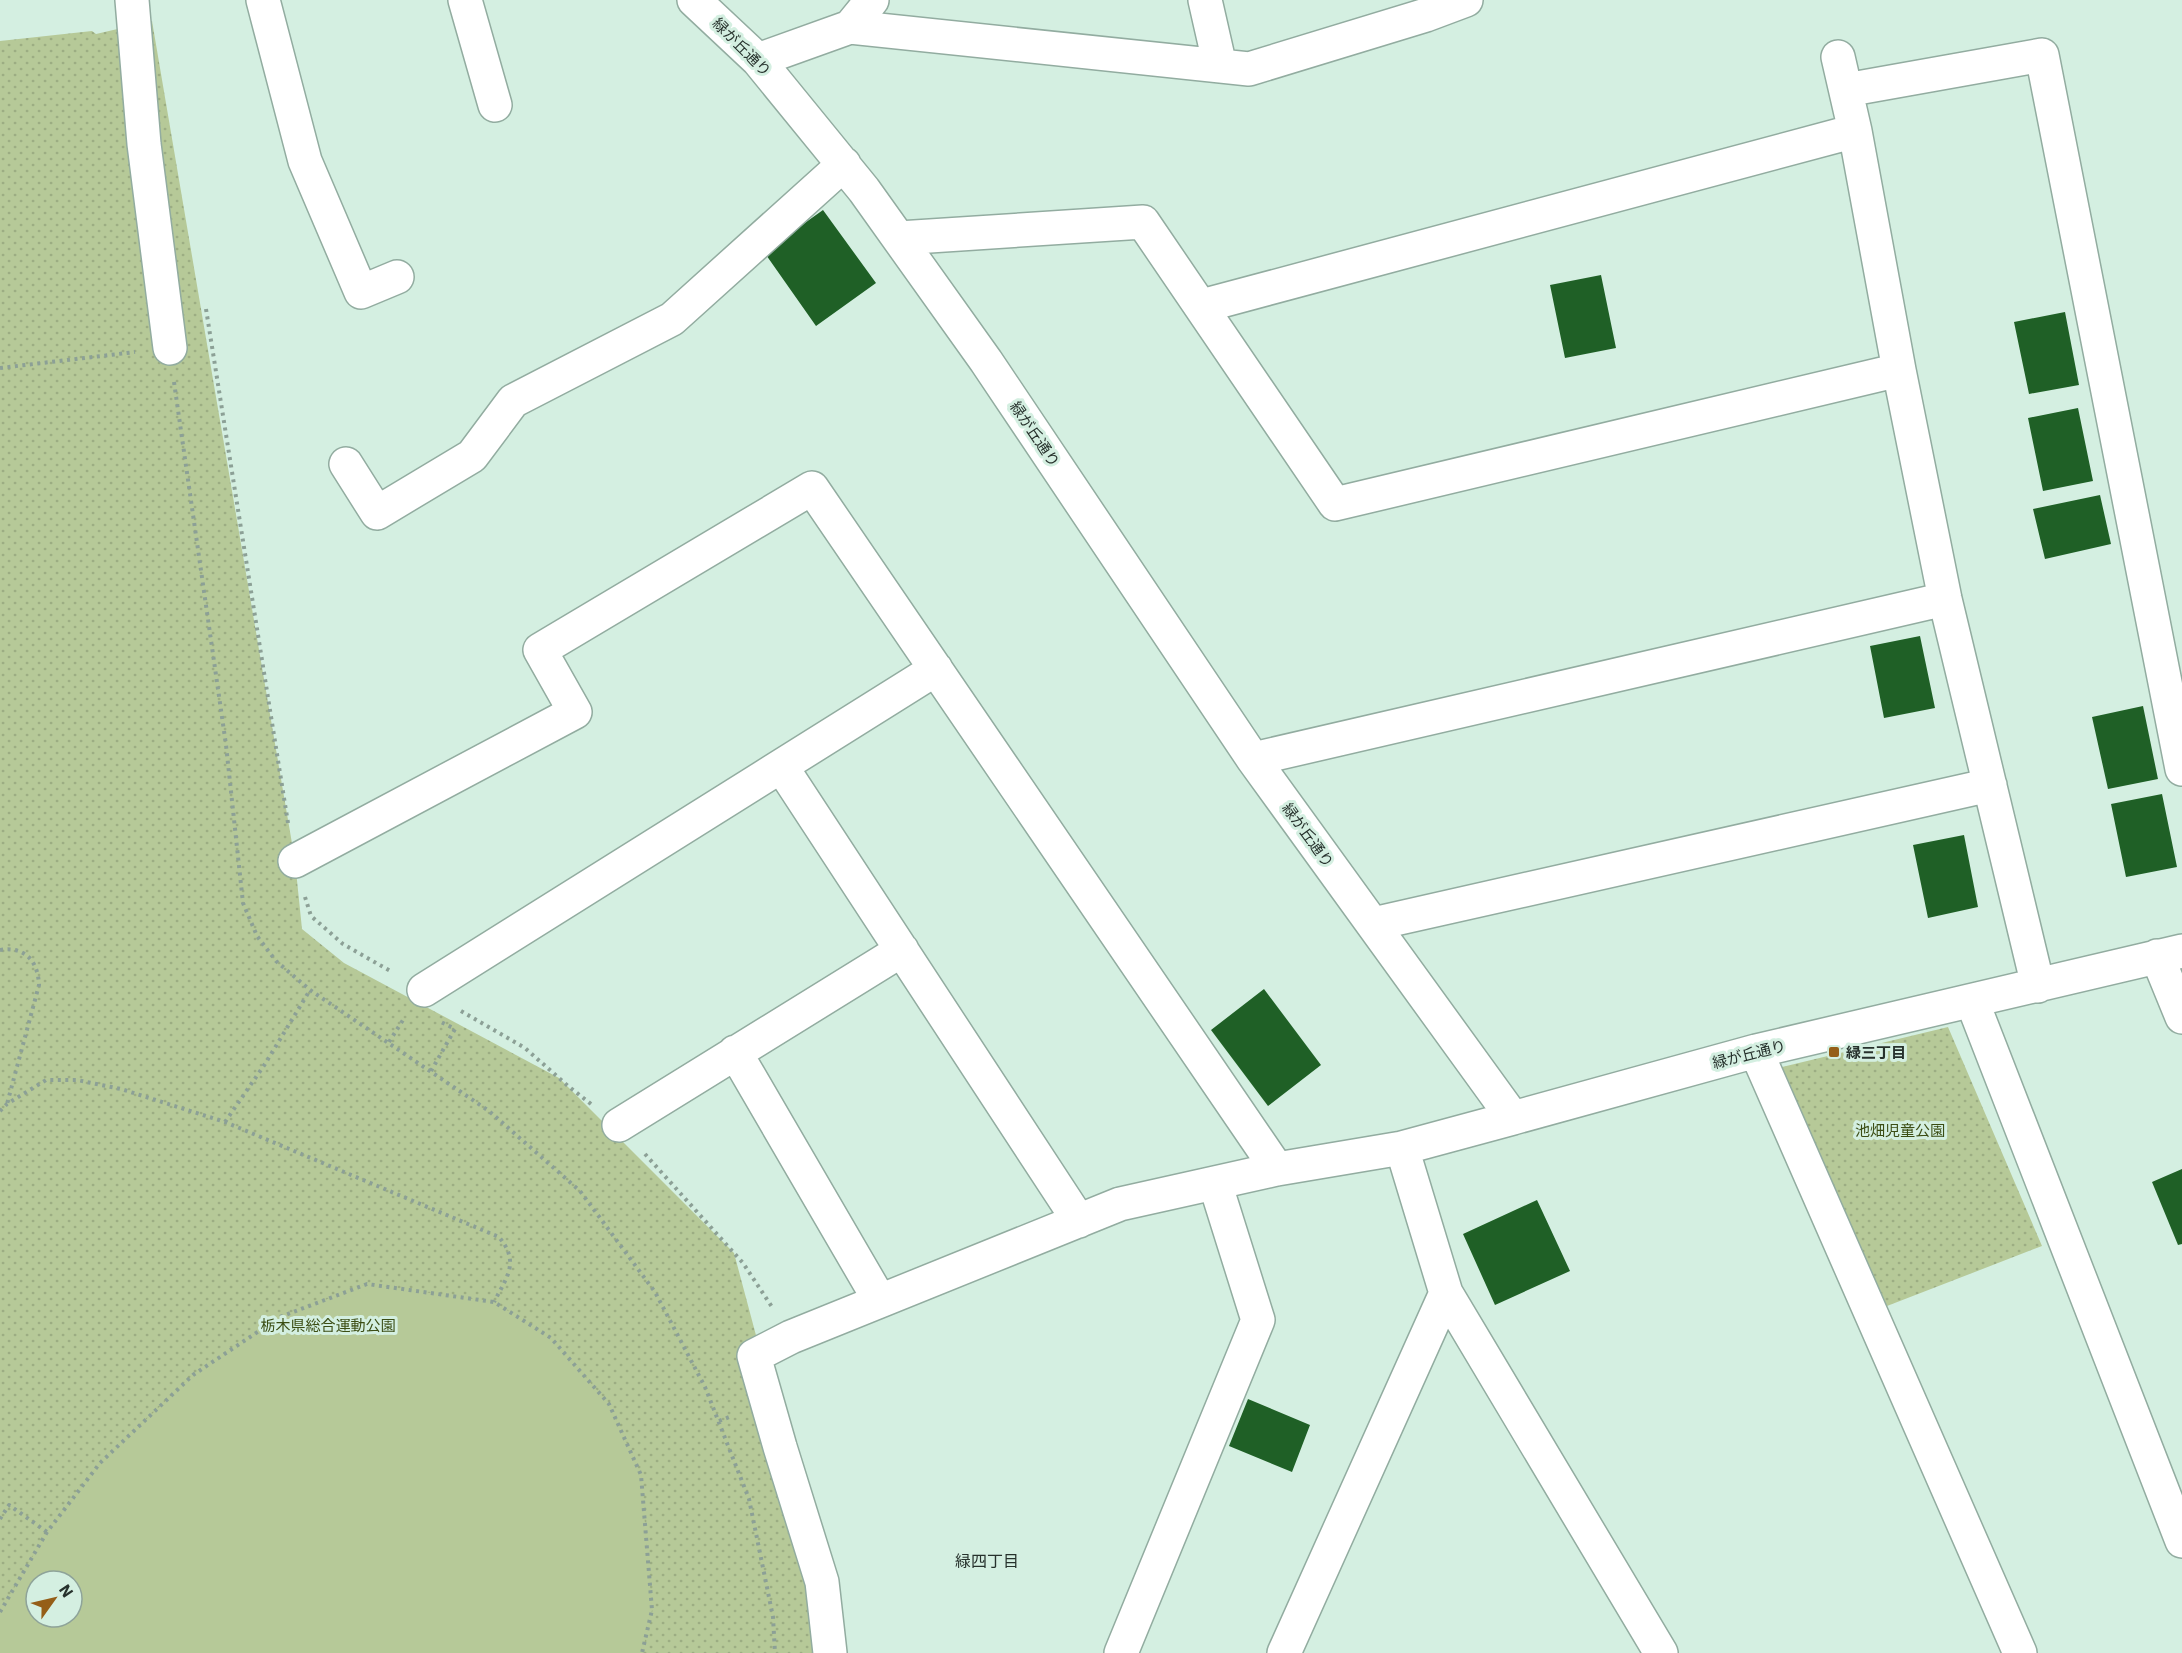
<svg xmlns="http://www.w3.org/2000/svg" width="2182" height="1653" font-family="'IBM Plex Sans','Noto Sans JP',sans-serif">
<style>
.grass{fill:url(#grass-dots);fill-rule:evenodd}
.garden{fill:#b6c998;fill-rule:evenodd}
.building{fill:#1f6026}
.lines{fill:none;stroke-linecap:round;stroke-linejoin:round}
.minor-casing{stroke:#92aca0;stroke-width:36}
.path{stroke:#8ca096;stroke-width:4;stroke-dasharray:3 4.5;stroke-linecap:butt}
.minor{stroke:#fff;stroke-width:33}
.poi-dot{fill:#955e17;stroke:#d4efe1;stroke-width:2}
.labels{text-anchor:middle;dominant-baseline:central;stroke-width:6;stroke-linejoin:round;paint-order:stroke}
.street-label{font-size:15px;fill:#26312c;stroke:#d4efe1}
.poi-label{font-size:15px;font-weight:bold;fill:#26312c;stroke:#d4efe1;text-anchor:start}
.park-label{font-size:15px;fill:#3b4d14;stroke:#d4efe1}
.neighbourhood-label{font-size:16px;fill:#26312c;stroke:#d4efe1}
</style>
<defs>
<pattern id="grass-dots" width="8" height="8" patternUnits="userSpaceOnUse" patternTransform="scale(1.5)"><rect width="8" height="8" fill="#b6c998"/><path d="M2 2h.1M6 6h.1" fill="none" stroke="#9cad83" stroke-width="1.8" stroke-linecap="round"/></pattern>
</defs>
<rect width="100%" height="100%" fill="#d4efe1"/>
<!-- grass -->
<path class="grass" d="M152,21L295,861L302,929L344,963L559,1078L734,1253L822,1582L820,1653H0V41L92,31L96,34ZM36,1581H72V1617H36Z
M1948,1027L2042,1246L1887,1306L1778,1068Z"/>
<!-- garden -->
<path class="garden" d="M367,1284L494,1302L551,1338L609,1404L641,1475L652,1610L642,1653H0V1612L47,1532L100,1463L193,1375L280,1317ZM36,1581H72V1617H36Z"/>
<!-- building -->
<path class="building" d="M823,210L876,283L816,326L764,252Z
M1601,275L1616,348L1565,358L1550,285Z
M2065,312L2079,385L2029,394L2014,322Z
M2078,408L2093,481L2043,491L2028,418Z
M2100,495L2111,544L2045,559L2033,509Z
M1920,636L1935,708L1884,718L1870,646Z
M2143,706L2158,779L2108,789L2092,717Z
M2162,794L2177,867L2126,877L2111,804Z
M1964,835L1978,907L1928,918L1913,845Z
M1264,989L1321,1065L1268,1106L1211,1030Z
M2182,1169V1244L2178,1245L2152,1182Z
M1537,1200L1570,1271L1495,1305L1463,1234Z
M1248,1399L1310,1425L1292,1472L1229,1446Z"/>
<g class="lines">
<!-- minor casing -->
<g class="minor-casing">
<path id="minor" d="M132,0L144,144L170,348
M263,0L305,161L361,292L397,277
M465,0L495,105
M694,0L758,60L864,190L986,361L1253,759L1513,1118L1756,1051L2182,951
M1205,0L1220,66
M850,27L872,0
M1838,57L1855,131L1899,370L1945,599L2038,986
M758,60L850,27L1249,69L1426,15L1466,0
M1846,90L2042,55L2182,769
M899,238L1143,222L1335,504L1899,370
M1202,306L1855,131
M346,464L377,513L472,456L513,401L672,319L844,164
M1253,759L1945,599
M781,766L1079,1221
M295,861L575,712L540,650L812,488L1277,1169
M1373,924L1990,785
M2157,956L2182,1017
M424,990L936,669
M1972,1001L2182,1541
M1756,1051L2020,1653
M735,1052L880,1301
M1513,1118L1402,1148L1446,1293L1661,1653
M619,1125L902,950
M830,1653L822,1582L780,1447L754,1356L791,1337L1120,1204L1277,1169L1402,1148
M1121,1653L1258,1320L1215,1183
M1284,1653L1446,1293"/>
</g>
<!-- path -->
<path class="path" d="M206,309L288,823
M0,368L135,352
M174,382L226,745L243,903L257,936L276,961L310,990L489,1111L580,1191L655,1292L705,1387L749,1499L773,1617L775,1653
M305,897L311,916L343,944L392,972
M0,950C25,946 38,961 39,985L7,1104
M461,1011L525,1048L568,1086L591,1104
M389,1042L403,1020
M431,1071L455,1029L441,1022
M0,1111L7,1104L46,1080H77L121,1089L225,1122L499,1237C520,1262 507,1277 494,1302
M225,1122L265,1064L310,990
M645,1154L743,1263L772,1307
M719,1421L732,1416
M0,1519L9,1505L47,1532
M0,1612L47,1532L100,1463L193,1375L280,1317L367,1284L494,1302L551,1338L609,1404L641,1475L652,1610L642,1653"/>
<!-- minor -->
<use href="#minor" class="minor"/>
</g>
<!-- markers -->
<rect class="poi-dot" x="1828" y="1046" width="12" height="12" rx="3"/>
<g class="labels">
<!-- street labels -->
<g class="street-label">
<text transform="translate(742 47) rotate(45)">緑が丘通り</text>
<text transform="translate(1035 434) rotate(56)">緑が丘通り</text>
<text transform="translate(1308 835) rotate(54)">緑が丘通り</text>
<text transform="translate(1749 1054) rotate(-14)">緑が丘通り</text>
</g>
<!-- poi labels -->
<g class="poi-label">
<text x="1846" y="1052">緑三丁目</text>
</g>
<!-- park labels -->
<g class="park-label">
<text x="1900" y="1130">池畑児童公園</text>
<text x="328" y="1325">栃木県総合運動公園</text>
</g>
<!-- neighbourhood labels -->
<g class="neighbourhood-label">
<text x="987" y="1561">緑四丁目</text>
</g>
</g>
<!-- north arrow -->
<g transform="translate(54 1599) rotate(56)"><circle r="28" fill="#d4efe1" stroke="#8ea399" stroke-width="1.5"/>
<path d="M0-4.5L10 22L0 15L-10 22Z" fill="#955e17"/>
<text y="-9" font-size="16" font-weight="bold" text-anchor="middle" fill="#26312c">N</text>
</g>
</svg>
